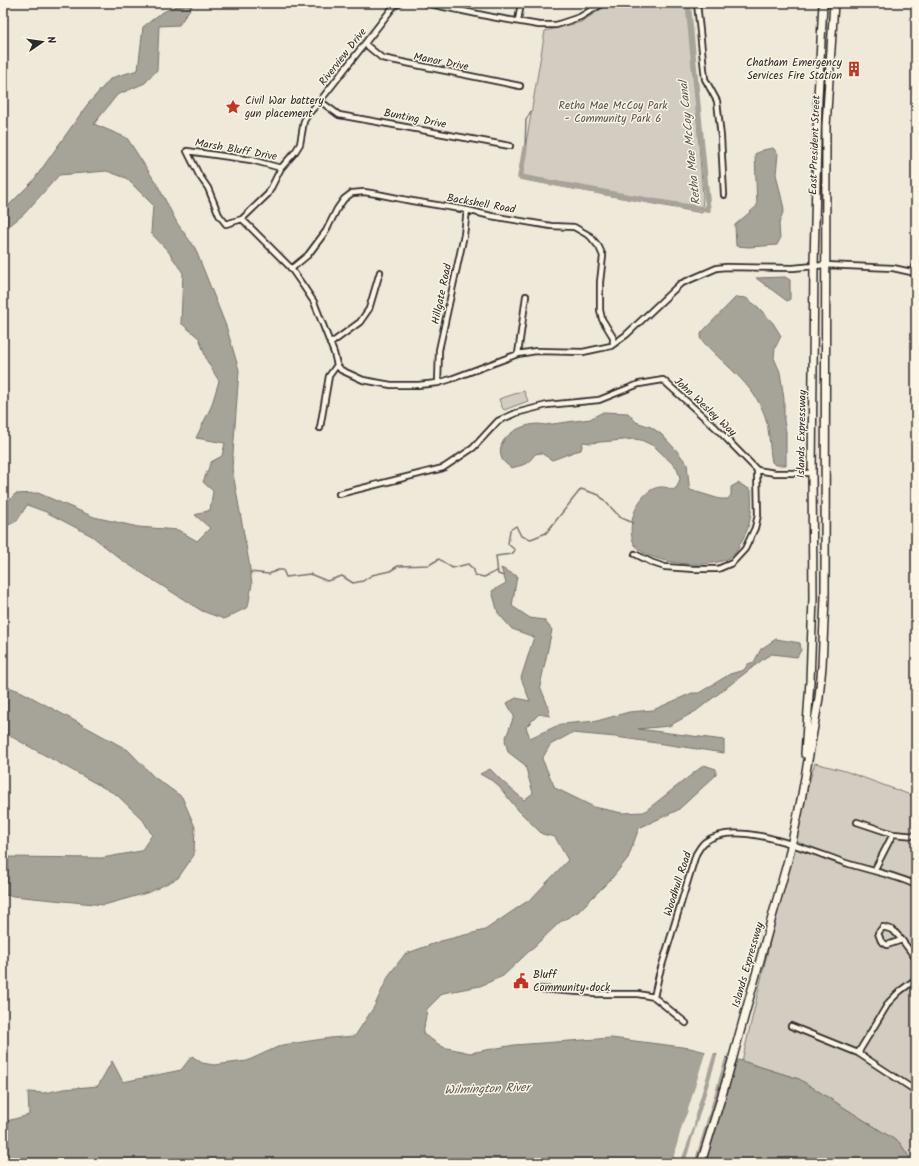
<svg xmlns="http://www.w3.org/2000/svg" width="919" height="1166" font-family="Kalam,sans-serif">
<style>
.green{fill:#d2cdc0;stroke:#7e7c76}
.water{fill:#a6a399;stroke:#75736d}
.pier{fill:#efe9da}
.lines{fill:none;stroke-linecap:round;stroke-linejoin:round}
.stream{stroke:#75736d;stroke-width:1.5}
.canal{stroke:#a6a399;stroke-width:5.5}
.minor-casing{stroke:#2b2b2b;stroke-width:8}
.primary-casing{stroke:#2b2b2b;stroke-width:10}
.minor{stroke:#fcf5e5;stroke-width:4.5}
.primary{stroke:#fcf5e5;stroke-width:7}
.labels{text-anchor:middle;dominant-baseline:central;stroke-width:3;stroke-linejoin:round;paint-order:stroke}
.street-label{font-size:11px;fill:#2b2b2b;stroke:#fcf5e5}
.poi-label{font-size:11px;fill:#2b2b2b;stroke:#fcf5e5;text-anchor:start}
.park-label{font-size:11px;fill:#555450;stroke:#fcf5e5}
.water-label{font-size:12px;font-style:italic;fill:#565552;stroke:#fcf5e5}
</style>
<rect width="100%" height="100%" fill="#efe9da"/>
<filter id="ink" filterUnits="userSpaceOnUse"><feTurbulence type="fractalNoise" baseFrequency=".025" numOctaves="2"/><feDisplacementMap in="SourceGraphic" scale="8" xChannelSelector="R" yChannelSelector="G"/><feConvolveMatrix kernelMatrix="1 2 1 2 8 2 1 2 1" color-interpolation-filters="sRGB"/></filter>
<g filter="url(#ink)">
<!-- green -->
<path class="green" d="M611,3H688L703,196L702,213L520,179L545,31L581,22Z
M524,391L528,401L504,410L502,407L499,399Z
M815,763L845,771L916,797V1163H913L900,1143L799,1079L742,1061L801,809Z"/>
<!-- water -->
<path class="water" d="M183,3H194L179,25L159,26L157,70L145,83L117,95L94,124L127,138L158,186L177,223L195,248L226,326L239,370L232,468L249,562L252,584L248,607L224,619L202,611L123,561L92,536L46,512L27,505L17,521L4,527L3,530V506L15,494L38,493L94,517L138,527L178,530L197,541L210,528L195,515L210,510L213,491L203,482L211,462L222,456L225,443L196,438L211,407L219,381L207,361L199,338L181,323L183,273L168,251L151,233L153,205L126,178L107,171L59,175L24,214L3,231V211L33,181L87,105L111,78L138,70L143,27L161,13Z
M773,148L778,154L776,174L784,209L779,224L780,239L777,245L749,247L736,246L735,225L757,206L755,154L763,150Z
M785,277L790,280V299L787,301L756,278Z
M736,297L746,298L758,307L773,323L781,336L775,348L774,358L780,372L784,399V421L786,432V465H775L772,462C769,447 770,431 765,416C753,382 722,364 700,338L702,332Z
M603,412L628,413L636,422L651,427L661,434L677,451L687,464L689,484L690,490L720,499H728L731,495V487L738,483L751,490C752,510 752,524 741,542C739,546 737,552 733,555C717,571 648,565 635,545C622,525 644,474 673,490L677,487L680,479L677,468L654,446L641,440L634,439L590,443L583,442L581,450C571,452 562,457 552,460L541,453L535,454C528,465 523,465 511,468C508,465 503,462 502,459C492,436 528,420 545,425L590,419Z
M501,568L517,576L512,606L530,618L544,620L552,630L540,686L548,706L550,716L539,714L526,727L530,738L561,724L597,721L629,712L653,710L692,693H699L730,674L744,670L748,664L754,662L761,649L776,639L800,643L801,650L797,657L772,654L766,657L696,711L669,726L638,729L724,740V753L616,737L572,733L550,745L542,759L555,788L594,807L622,813L644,812L704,765L716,769V775L678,810L639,828L628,858L612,878L578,912L560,922L503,976L480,986L443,993L427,1009L423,1034L443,1047L470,1053L514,1045L611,1038L690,1048L742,1061L799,1079L900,1143L913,1163H3V1122L29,1115L28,1092L44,1093L64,1089L98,1086L112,1061L123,1082L181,1070L192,1056L202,1063L214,1065L247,1061L282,1045L330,1038L355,1036L374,1007L389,975L405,954L441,941L485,930L532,898L568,860L555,837L542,834L518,810L496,783L480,774L490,769L503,782L524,800L533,793L525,765L508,752L505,740L514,716L507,703L516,698L530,701L521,678L534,637L512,629L498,613L492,591L506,583Z
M3,685L22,692L128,750L154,777L182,797L195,827L194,855L178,878L150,892L104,905L3,895V857L102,858L141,851L152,835L143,820L117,795L3,732Z"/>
<!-- pier -->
<path class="pier" d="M706,1050L714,1052L695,1115L694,1126L680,1163H672L683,1122L687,1113Z
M718,1053L726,1055L694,1163H685Z"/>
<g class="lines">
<!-- stream -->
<path class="stream" d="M525,148L526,120L531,111
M250,572L269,574L278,570H283L286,577L310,574L327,581L342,576L353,583L363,581L372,575L390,571L398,566L429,565L439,559L452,568L468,564L474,570L475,575L484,577L497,571
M504,576L498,574L496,556L512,554L515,550L508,544L510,530L516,526L521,536L531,539L546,533L581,489L599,495L620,517L633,523"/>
<!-- canal -->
<path class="canal" d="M525,148L520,177L652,201L708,210L688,3"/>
<!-- minor casing -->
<g class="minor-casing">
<path id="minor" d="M425,3L492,17L539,25H556L580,17L603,3
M697,3L705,79L717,101L721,137L724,195
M518,21L521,3
M365,44L382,58L520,86
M320,101L339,115L510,146
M281,168L251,160L187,151L199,175L208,188L219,215L226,224L242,219L268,194L281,168L295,152L300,144L304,121L309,113L320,101L394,6L400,3
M242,219L290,267L304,287L314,302L334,353L337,365L341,370L363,380L391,385H418L438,383L451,379L518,354L536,351L583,352L611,346L626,335L680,284L717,268L726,267L793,268L825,265L893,268L911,272L916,276
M291,269L308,255L326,231L337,209L344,199L352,193L364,192L377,194L412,201L467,210L491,216L551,226L574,227L590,236L599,247L603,256L600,282V310L602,319L613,337V343
M911,272L916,266
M330,344L360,322L369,309L380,272
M518,354L526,296
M438,383L439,350L464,235L467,210
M320,428L329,376L337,365
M339,494L443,468L473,448L498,421L516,413L547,405L599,400L639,384L663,380L716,428L757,470L775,473H812
M635,554L653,563L665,567L694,569H718L732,563L745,549L755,528L758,515L757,470
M857,822L893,834L916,836
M874,871L893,834
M902,940L887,945L881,941L878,933L883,927L893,930L902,940L916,959
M539,989L593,993V994H638L654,997L686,1023
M654,997L659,975L696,854C698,851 701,845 705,842C736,817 815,853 849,864C871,871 895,875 916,885
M791,1026L858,1053L916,1091
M858,1053L889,1002L900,991L916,979"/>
</g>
<!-- primary casing -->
<g class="primary-casing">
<path id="primary" d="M805,754L810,681L813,598L812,473L814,265L818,98L823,3
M701,1163L726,1082L788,860L801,800L819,698L822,666L825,598L826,126L834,3"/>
</g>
<!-- minor -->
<use href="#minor" class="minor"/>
<!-- primary -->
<use href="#primary" class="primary"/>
</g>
</g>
<!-- icons -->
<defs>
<g id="building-bare" transform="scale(1.2)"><path d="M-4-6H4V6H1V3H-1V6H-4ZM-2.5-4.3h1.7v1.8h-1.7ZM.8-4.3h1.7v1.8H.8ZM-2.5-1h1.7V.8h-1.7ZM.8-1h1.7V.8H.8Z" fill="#c8321e" stroke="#fcf5e5" stroke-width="2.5" paint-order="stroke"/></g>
<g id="sight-bare" transform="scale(1.2)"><path d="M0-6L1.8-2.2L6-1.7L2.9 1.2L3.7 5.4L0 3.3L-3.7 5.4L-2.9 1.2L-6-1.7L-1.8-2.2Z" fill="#c8321e" stroke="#fcf5e5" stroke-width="2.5" paint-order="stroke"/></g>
<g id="civic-bare" transform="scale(1.2)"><path d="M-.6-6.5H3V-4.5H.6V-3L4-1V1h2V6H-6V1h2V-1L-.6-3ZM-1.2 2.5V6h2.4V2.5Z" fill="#c8321e" stroke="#fcf5e5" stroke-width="2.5" paint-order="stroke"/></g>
</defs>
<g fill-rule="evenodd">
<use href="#building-bare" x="854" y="69"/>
<use href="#sight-bare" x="233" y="107"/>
<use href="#civic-bare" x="521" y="981"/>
</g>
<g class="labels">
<!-- street labels -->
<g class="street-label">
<text transform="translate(343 57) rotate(-52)">Riverview Drive</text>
<text transform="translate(441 62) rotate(11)">Manor Drive</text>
<text transform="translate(415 119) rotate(11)">Bunting Drive</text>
<text transform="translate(815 145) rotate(-88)">East President Street</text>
<text transform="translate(236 150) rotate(10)">Marsh Bluff Drive</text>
<text transform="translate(481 204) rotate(10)">Backshell Road</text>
<text transform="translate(442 294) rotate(-78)">Hillgate Road</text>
<text transform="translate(705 407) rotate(43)">John Wesley Way</text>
<text transform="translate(802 434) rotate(-89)">Islands Expressway</text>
<text transform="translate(678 884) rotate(-72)">Woodhull Road</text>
<text transform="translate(748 965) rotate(-74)">Islands Expressway</text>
</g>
<!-- poi labels -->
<g class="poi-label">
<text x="842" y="63" text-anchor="end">Chatham Emergency<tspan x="842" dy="13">Services Fire Station</tspan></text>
<text x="245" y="101">Civil War battery<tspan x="245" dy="13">gun placement</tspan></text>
<text x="533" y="975">Bluff<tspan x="533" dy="13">Community dock</tspan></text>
</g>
<!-- park labels -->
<g class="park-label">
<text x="613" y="106">Retha Mae McCoy Park<tspan x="613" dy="13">- Community Park 6</tspan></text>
</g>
<!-- water labels -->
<g class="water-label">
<text transform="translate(690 143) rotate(-96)">Retha Mae McCoy Canal</text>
<text transform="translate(487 1089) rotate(-2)">Wilmington River</text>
</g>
</g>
<!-- margin -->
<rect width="919" height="1166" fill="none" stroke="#fcf5e5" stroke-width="16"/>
<rect x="8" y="8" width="903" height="1150" fill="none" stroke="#2b2b2b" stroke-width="1.5" filter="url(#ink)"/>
<!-- north arrow -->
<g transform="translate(42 42) rotate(77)" stroke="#fcf5e5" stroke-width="3" paint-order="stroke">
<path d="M0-3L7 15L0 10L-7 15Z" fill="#2b2b2b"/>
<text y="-6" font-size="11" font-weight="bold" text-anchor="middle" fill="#2b2b2b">N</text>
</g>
</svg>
